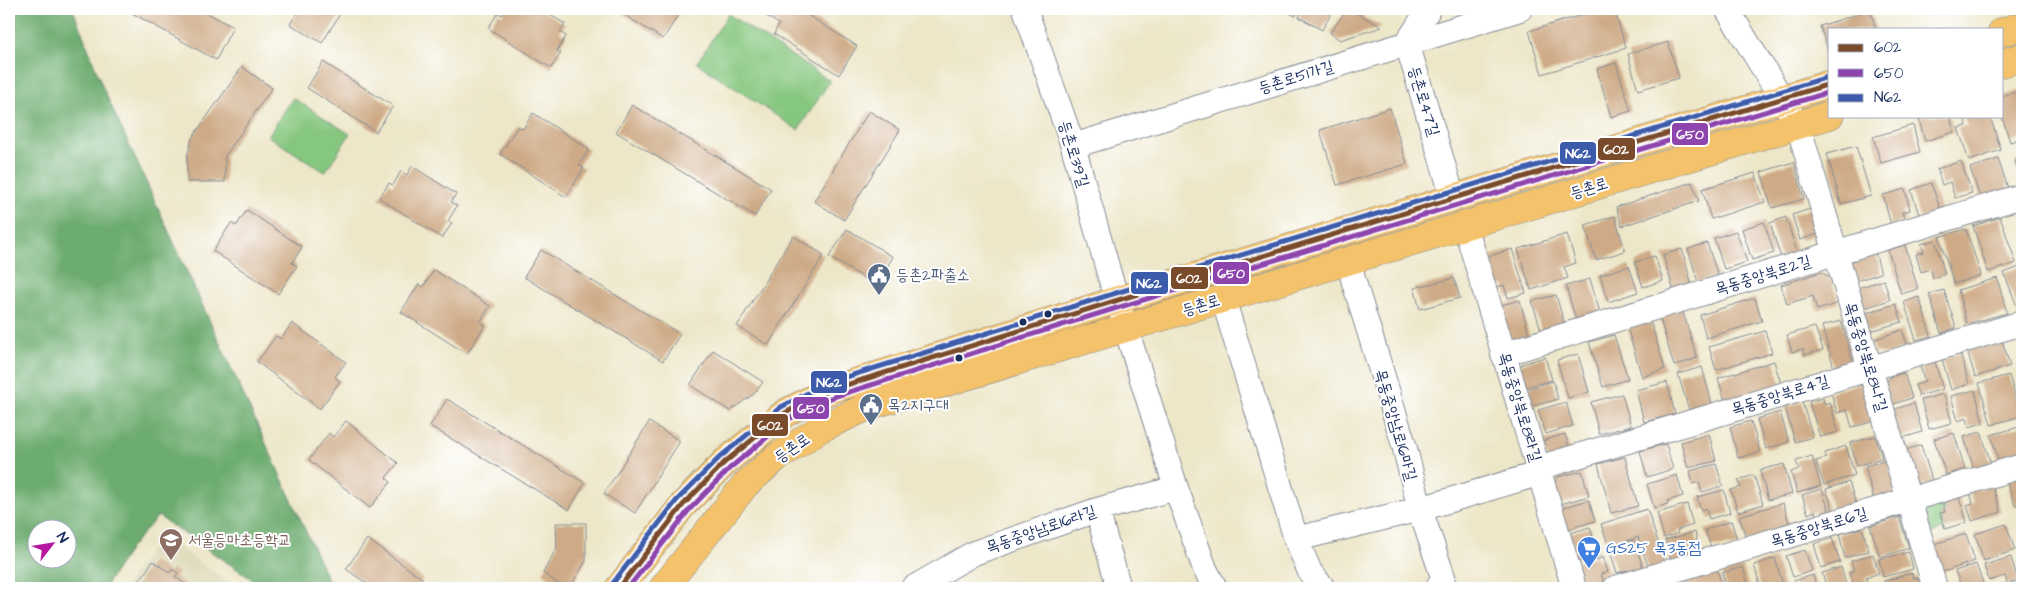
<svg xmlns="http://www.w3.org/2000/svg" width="2031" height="597" font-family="'Architects Daughter','Poor Story',sans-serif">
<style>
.built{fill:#ded9b8}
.green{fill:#86c77f;stroke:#507b6e}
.forest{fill:#6cac6e;stroke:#446e66;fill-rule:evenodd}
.building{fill:#ceaa86}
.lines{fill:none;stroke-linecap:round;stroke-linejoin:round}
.minor-casing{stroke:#848a93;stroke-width:26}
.major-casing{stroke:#848a93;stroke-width:29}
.minor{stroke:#fff;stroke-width:24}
.major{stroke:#f3c26a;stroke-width:28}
.bus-1-casing{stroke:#fff;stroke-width:9}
.bus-2-casing{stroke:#fff;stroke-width:9}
.bus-3-casing{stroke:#fff;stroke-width:9}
.bus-1{stroke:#7a4b2a;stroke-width:5}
.bus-2{stroke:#8e44ad;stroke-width:5}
.bus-3{stroke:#3d5bab;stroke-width:5}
.bus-dot{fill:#1b2f5e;stroke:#fff;stroke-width:2}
.labels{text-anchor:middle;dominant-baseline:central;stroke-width:4;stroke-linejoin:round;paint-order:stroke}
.street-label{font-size:16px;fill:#1b2f5e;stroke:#fff}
.service-label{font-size:16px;fill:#4e5e75;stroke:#fff;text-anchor:start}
.education-label{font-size:16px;fill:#785e54;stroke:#fff;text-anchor:start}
.shop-label{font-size:16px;fill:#366cbe;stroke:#fff;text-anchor:start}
.line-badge{stroke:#fff;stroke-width:2}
.badge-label{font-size:14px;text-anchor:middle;font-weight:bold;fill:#fff}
</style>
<rect width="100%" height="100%" fill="#fff"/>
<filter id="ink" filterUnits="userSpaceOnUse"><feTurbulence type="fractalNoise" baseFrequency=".02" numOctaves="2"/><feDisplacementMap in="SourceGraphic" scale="10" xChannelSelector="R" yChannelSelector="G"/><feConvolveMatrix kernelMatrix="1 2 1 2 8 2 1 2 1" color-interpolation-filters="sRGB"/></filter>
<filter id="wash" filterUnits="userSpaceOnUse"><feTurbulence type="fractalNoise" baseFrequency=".0096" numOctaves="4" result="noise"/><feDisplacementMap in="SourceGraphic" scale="20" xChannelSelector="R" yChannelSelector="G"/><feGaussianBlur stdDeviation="1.12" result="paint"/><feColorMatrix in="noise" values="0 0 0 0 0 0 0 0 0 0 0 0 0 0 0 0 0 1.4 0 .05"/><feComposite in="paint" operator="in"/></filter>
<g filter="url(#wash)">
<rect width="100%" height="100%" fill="#ede6c8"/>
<!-- built -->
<path class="built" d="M162,535L236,588H123Z"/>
<!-- green -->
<path class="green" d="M728,14L830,81L798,130L697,63Z
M293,98L350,134L325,172L268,136Z
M1942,500L1945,512L1940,514L1945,529L1929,534L1923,512L1932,503Z"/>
<!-- forest -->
<path class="forest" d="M9,9H73L104,90L332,588H265L158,516L131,547L104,588H9ZM38,530H68V560H38Z"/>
<g id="blocks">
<!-- building -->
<path class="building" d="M125,9H200L233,27L216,60Z
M300,9H343L322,43L290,24Z
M506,9H540L565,24L560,32L566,36L557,51L561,53L551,68L488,28L498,13L502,15Z
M615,9H678L681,11L663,39Z
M755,9H798L857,46L839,75L774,34L779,24Z
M1283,9H1300L1295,16Z
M1304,9H1334L1322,30L1299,17Z
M1347,9H1349L1382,27L1340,40L1330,33Z
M1602,9H1614L1626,48L1542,74L1529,31Z
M1870,10L1876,29H1830L1829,54L1820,26Z
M1668,42L1679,78L1638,90L1628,54Z
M323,62L393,106L376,132L307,88Z
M1616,63L1631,111L1611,117L1597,69Z
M242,67L272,88L225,156V182H187V157L192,138Z
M2022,90V138L2010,142L2002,116V96Z
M632,105L771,189L755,216L616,132Z
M1390,108L1407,164L1337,185L1320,130Z
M869,111L900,130L844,220L814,201Z
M533,113L589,149L579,165L584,168L566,197L500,154L518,126L523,129Z
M1918,116H1950L1954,132L1925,141Z
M1964,116H1990L2001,150L1969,161L1958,128L1967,126Z
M1913,125L1920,152L1881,163L1873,137Z
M1856,146L1871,196L1841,204L1827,154Z
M1998,159L2009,191L1981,200L1970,168Z
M2022,159V183L2015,161Z
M1961,161L1972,193L1955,198L1950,182L1942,185L1937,169Z
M1794,162L1804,199L1772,208L1761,172Z
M412,166L456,194L451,202L457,206L448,221L452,223L442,238L379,198L389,183L393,185L401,171L407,175Z
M1755,173L1765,202L1711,219L1702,189Z
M1692,182L1699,201L1622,226L1616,207Z
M1931,183L1941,211L1920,218L1911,190Z
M1905,189L1910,210L1902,212L1905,221L1891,225L1883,195Z
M1813,208L1821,233L1800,240L1792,215Z
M247,210L302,247L292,263L297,266L278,294L213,251L231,223L236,226Z
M1615,216L1625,251L1596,260L1585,225Z
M1786,217L1797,253L1781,258L1770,223Z
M2000,217L2016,263L1988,272L1973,226Z
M1764,222L1774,253L1752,260L1742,229Z
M847,229L893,257L876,285L829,257Z
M1966,229L1981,275L1954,284L1939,237Z
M1736,231L1747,262L1724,269L1714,238Z
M1567,234L1576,263L1564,267L1568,278L1531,290L1518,249Z
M793,236L824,255L768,345L737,326Z
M1935,240L1945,274L1933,278L1931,269L1921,272L1916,254L1924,252L1921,244Z
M1707,243L1718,276L1698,282L1688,249Z
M1905,245L1918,289L1901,294L1888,250Z
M1512,249L1526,293L1508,298L1504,285L1493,288L1483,258Z
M1682,249L1692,286L1674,292L1663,255Z
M541,250L680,334L663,361L524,277Z
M1875,252L1881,273L1853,282L1848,266L1855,258Z
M1655,256L1663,281L1643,287L1635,262Z
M1629,266L1638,292L1608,302L1600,275Z
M2022,266V314H2020L2004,273Z
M434,270L490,306L480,322L485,325L467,354L401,312L419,284L423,287Z
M1821,272L1830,277L1839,303L1817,310L1813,296L1787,304L1781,285Z
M1454,278L1460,298L1420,309L1414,288Z
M1997,278L2007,313L1967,324L1958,290Z
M1590,279L1600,313L1576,320L1566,286Z
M1884,280L1890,300L1861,309L1854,289Z
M1944,290L1956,328L1941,333L1929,294Z
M1556,295L1565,326L1542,333L1532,301Z
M1919,297L1931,336L1916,340L1904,302Z
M1755,298L1762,321L1706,338L1700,315Z
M1520,300L1530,338L1517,341L1508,338L1498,306Z
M1896,304L1902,322L1867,332L1862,314Z
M1682,309L1697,358L1674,366L1659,316Z
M1650,320L1665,369L1642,377L1627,327Z
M1841,321L1853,363L1834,368L1822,326Z
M292,323L346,362L335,377L340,381L320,409L257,362L276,336L281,339Z
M1815,327L1823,350L1805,355L1803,349L1792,352L1787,335Z
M1902,330L1908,347L1886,354L1874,352L1870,341Z
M1765,331L1772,353L1716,370L1709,347Z
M1614,335L1628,379L1603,387L1589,342Z
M2002,340L2010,366L1975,377L1967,350Z
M713,350L763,382L755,393L730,411L690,385Z
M1960,353L1969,384L1951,390L1942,359Z
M1578,354L1589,392L1568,398L1557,360Z
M1545,357L1552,380L1522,388L1517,372L1522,364Z
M1774,361L1781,384L1725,401L1718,378Z
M1935,362L1943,389L1919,396L1915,385L1925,382L1920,366Z
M1702,367L1712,404L1689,410L1678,374Z
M1904,373L1912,398L1890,405L1884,385L1890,377Z
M2009,375L2021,416L1991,425L1979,383Z
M1553,381L1558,399L1527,408L1521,391Z
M1667,382L1675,414L1644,422L1636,390Z
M1858,384L1867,390L1876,421L1852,427L1847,410L1837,413L1831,392Z
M1975,390L1983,423L1969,427L1967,418L1958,421L1951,396Z
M1622,394L1631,426L1599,434L1591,402Z
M1944,394L1952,423L1929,429L1921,400Z
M1823,398L1824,404L1830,402L1838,432L1820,437L1809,402Z
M447,399L585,483L569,510L430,426Z
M1566,402L1573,426L1546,434L1538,410Z
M1802,402L1813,437L1795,442L1785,407Z
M1914,403L1922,432L1899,439L1892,410Z
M1780,412L1789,442L1766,449L1757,419Z
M346,421L398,463L386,478L391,482L370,508L309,460L329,433L333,437Z
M1751,421L1760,452L1738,458L1730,427Z
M649,422L680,441L635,513L604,494Z
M2022,426V456L1999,462L1991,435Z
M1981,432L1991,464L1974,470L1964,437Z
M1954,433L1965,469L1946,475L1934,439Z
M1565,434L1571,453L1549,459L1539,442Z
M1709,434L1716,461L1688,468L1681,442Z
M1875,436L1882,458L1857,466L1850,443Z
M1666,444L1673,469L1647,477L1640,451Z
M1921,445L1933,483L1922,486L1913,480L1903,451Z
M1846,446L1855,475L1824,485L1816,461L1827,458L1825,453Z
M1812,456L1821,486L1797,493L1791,472L1799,469L1796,461Z
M1625,457L1638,506L1611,513L1598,464Z
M1887,460L1897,493L1874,500L1865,466Z
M1716,464L1723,486L1702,492L1699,482L1693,484L1690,471Z
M1784,464L1792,494L1768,500L1760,470Z
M1582,471L1589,496L1557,505L1552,488L1558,477Z
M1677,475L1683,496L1667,501L1668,504L1654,508L1647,484Z
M1754,475L1763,504L1738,512L1731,490L1741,487L1738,480Z
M2022,475V504L2015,506L2006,480Z
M1849,482L1857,507L1834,514L1826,489Z
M1992,485L2001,512L1972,521L1967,505L1973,503L1970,492Z
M1822,489L1831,517L1818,521L1815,511L1808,514L1802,495Z
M1724,490L1730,513L1709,519L1706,508L1701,510L1697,497Z
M1958,495L1967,522L1945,529L1940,513L1945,512L1942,500Z
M1589,500L1595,521L1565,530L1558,509Z
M1783,503L1791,529L1747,541L1739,516Z
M1687,504L1693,525L1677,530L1678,533L1664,538L1657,513Z
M1647,509L1666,566L1650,572L1638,537L1609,547L1601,524Z
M1899,517L1909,548L1880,557L1870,526Z
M1731,521L1739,545L1711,547L1705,530Z
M556,523H586V561L570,588H564L543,573L557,547Z
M2006,524L2015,550L1984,561L1975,534Z
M1590,527L1598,552L1573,560L1564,535Z
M1862,528L1869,551L1845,558L1839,534Z
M1695,532L1701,556L1672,564L1665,540Z
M1966,534L1975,561L1940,573L1931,545Z
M1832,538L1840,562L1821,568L1814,544Z
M367,539L423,579L417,588H373L346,569Z
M1634,540L1645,574L1631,578L1628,570L1617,573L1609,548Z
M1805,550L1812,571L1793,577L1786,556Z
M1909,552L1913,569L1883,577L1879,559Z
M1873,554L1879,573L1866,578L1867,581L1854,585L1849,572L1854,571L1851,561Z
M1596,556L1597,560L1603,557L1608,572L1601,574L1605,586L1589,588L1582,586L1575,563Z
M2011,557L2018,581L2007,584L2005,576L1989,581L1984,565Z
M1775,558L1784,588H1761L1754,565Z
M153,561L170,573L172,569L178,573L175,577L191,588H136L135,587Z
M1976,564L1985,588H1962L1955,571Z
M1716,566L1723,588H1646Z
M1743,567L1749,588H1727L1722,573Z
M1841,567L1847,588H1827L1822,573Z
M1912,573L1913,578L1917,577L1920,588H1886L1884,581Z
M1813,575L1817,588H1796L1794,581Z
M1879,583L1881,588H1864Z"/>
</g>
</g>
<g filter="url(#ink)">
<use href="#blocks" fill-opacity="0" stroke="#848a93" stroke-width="1"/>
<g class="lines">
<!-- minor casing -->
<g class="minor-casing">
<path id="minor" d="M1025,9L1073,146L1110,277L1176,488L1205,569L1215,588
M1426,9L1427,12L1407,43L1453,198
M1727,9L1798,125L1935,588
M1073,146L1520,9
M1465,225L1574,588
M1350,260L1353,279L1404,445L1420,509L1443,577L1438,588
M1223,298L1296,539L1310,572L1323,588
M1503,354L2022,196
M1538,468L2022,323
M1097,510L1119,588
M1296,539L1420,509L1541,473
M913,588L974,553L1097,510L1176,488
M1615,588L2022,466"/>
</g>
<!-- major casing -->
<g class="major-casing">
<path id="major" d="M2002,32L2022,26
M2002,63L2022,57
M619,588L683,505L725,462L785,413L830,390L1118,300L1830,84
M663,588L746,484L776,458L821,428L871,405L1830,115"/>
</g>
<!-- minor -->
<use href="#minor" class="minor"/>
<!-- major -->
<use href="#major" class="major"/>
<!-- bus-1 casing -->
<g class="bus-1-casing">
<path id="bus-1" d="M619,588L683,505L725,462L785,413L830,390L1118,300L1830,84"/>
</g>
<!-- bus-2 casing -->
<g class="bus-2-casing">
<path id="bus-2" d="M628,588L689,510L730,468L789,419L833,397L1120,307L1830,92"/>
</g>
<!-- bus-3 casing -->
<g class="bus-3-casing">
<path id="bus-3" d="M613,583L677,500L720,457L781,407L827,383L1116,293L1828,77"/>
</g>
<!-- bus-1 -->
<use href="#bus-1" class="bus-1"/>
<!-- bus-2 -->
<use href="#bus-2" class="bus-2"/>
<!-- bus-3 -->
<use href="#bus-3" class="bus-3"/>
</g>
</g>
<!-- icons -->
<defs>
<g id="civic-pin" transform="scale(1.25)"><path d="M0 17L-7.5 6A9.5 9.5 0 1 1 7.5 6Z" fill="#5c6f8a" stroke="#fff"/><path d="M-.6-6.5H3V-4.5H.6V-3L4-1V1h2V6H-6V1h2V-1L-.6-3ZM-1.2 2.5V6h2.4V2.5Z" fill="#fff"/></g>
<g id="school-pin" transform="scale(1.25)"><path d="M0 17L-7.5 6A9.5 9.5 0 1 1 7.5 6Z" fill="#8d6e63" stroke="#fff"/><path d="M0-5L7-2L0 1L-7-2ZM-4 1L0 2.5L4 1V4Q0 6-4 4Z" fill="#fff"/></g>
<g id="supermarket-pin" transform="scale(1.25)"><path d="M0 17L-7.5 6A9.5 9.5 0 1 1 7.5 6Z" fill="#3f7fe0" stroke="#fff"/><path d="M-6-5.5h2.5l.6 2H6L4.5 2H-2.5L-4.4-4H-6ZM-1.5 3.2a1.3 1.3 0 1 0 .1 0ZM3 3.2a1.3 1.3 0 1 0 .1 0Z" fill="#fff"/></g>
</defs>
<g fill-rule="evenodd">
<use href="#civic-pin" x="879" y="275"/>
<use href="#civic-pin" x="871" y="405"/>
<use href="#school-pin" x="171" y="540"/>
<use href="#supermarket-pin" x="1589" y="548"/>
</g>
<!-- markers -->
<g class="bus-dot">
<circle cx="1048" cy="314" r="4.5"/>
<circle cx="1023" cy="322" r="4.5"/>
<circle cx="959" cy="358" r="4.5"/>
</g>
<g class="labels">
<!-- street labels -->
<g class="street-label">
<text transform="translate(1296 77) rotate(-17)">등촌로51가길</text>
<text transform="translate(1424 101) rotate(73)">등촌로47길</text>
<text transform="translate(1074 154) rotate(73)">등촌로39길</text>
<text transform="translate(1589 188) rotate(-17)">등촌로</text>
<text transform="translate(1763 275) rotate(-17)">목동중앙북로2길</text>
<text transform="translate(1201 305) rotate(-17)">등촌로</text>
<text transform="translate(1866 357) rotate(73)">목동중앙북로8나길</text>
<text transform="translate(1780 395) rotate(-17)">목동중앙북로4길</text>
<text transform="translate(1520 407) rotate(73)">목동중앙북로8라길</text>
<text transform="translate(1396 425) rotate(74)">목동중앙남로16마길</text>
<text transform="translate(792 448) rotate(-35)">등촌로</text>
<text transform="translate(1819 527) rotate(-17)">목동중앙북로6길</text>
<text transform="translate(1041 529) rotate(-19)">목동중앙남로16라길</text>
</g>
<!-- service labels -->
<g class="service-label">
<text x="896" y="275">등촌2파출소</text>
<text x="888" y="405">목2지구대</text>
</g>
<!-- education labels -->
<g class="education-label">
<text x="188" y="540">서울등마초등학교</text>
</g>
<!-- shop labels -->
<g class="shop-label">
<text x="1606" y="548">GS25 목3동점</text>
</g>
</g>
<g class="line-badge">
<rect x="1671" y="122" width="38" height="24" rx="5" fill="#8e44ad"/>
<rect x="1597" y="137" width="39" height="24" rx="5" fill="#7a4b2a"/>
<rect x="1559" y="141" width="38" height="24" rx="5" fill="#3d5bab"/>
<rect x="1212" y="261" width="38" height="24" rx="5" fill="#8e44ad"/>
<rect x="1170" y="266" width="39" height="24" rx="5" fill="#7a4b2a"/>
<rect x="1130" y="271" width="39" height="24" rx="5" fill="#3d5bab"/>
<rect x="810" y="370" width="38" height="24" rx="5" fill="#3d5bab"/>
<rect x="792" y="396" width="38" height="24" rx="5" fill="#8e44ad"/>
<rect x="751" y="413" width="38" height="24" rx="5" fill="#7a4b2a"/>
</g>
<g class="badge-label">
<text x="1690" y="139">650</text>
<text x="1616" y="154">602</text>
<text x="1578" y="158">N62</text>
<text x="1231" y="278">650</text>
<text x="1189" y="283">602</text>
<text x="1149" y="288">N62</text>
<text x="829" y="387">N62</text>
<text x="811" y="413">650</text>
<text x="770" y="430">602</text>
</g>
<!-- margin -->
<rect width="2031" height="597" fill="none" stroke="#fff" stroke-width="30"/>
<!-- legend -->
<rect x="1828" y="28" width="175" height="90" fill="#ffffff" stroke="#a4acbf"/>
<rect x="1838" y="44" width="25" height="8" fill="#7a4b2a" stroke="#a4acbf"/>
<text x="1874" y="52" font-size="15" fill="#1b2f5e">602</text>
<rect x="1838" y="69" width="25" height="8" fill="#8e44ad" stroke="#a4acbf"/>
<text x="1874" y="78" font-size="15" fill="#1b2f5e">650</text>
<rect x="1838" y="94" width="25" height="8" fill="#3d5bab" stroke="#a4acbf"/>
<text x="1874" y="102" font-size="15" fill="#1b2f5e">N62</text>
<!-- north arrow -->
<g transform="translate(52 544) rotate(59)"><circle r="24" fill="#ffffff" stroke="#a4acbf"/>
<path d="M0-4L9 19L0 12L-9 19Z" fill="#b5179e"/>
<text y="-8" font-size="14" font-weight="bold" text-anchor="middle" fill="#1b2f5e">N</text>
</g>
</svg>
